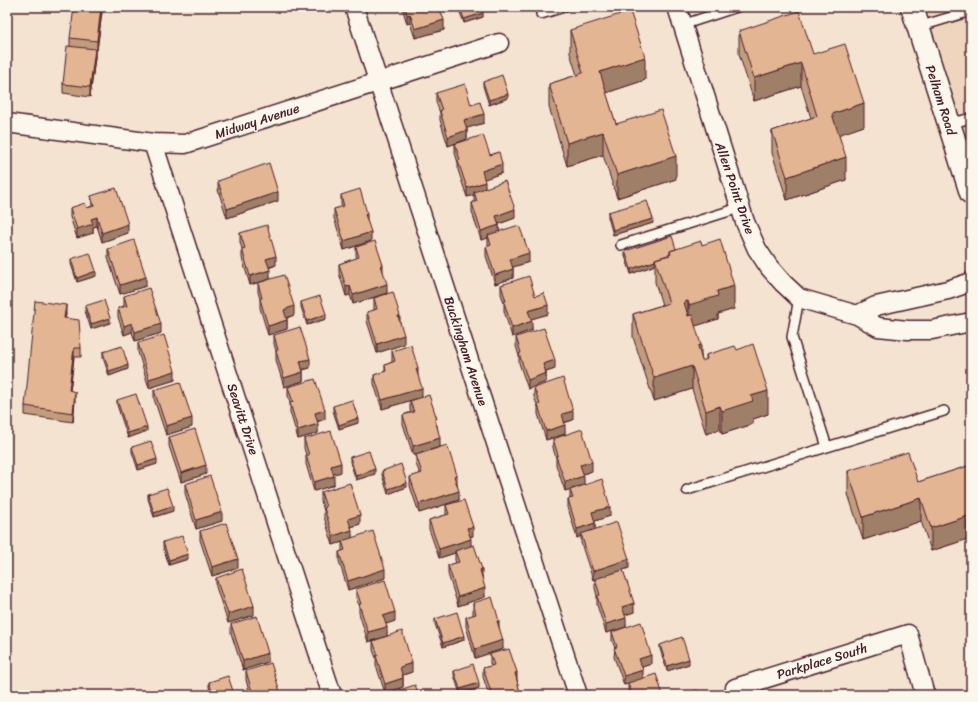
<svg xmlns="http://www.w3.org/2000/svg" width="978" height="702" font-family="Sriracha,sans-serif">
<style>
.built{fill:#efd5be}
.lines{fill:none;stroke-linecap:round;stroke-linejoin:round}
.service-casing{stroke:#4a1f2b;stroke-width:12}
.minor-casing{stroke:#4a1f2b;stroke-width:21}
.secondary-casing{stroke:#4a1f2b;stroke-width:25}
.service{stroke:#fbf7ec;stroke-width:9}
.minor{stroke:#fbf7ec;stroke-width:18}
.secondary{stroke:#fbf7ec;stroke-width:22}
.wall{fill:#c39c7e;stroke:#4a1f2b}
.shaded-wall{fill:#9f7f67;stroke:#4a1f2b}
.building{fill:#e3b593;stroke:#4a1f2b}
.labels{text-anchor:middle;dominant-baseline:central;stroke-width:3;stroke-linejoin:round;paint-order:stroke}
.street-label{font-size:13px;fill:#4a1f2b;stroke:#fbf7ec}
</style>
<rect width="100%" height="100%" fill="#f4e3d1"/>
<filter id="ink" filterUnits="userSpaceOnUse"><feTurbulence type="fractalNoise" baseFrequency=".025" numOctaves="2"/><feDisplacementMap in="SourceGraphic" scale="8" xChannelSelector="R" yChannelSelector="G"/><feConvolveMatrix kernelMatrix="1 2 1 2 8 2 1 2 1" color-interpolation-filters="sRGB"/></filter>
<g filter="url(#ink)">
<!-- built -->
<path class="built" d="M912,7H971V193Z"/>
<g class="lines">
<!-- service casing -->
<g class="service-casing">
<path id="service" d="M541,14L564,7
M682,25L737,7
M918,27L971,11
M949,124L971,118
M621,245L739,208
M799,298L792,337L827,447
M687,490L944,411"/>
</g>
<!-- minor casing -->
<g class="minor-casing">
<path id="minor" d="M354,7L578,695
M677,7L745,222L757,249L769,267L783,283L799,298L857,315L878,327L908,330H932L971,322
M7,123L153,143L185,144L499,43
M153,143L332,695
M857,315L876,306L948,290L971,282
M735,688L908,634L925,695"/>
</g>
<!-- secondary casing -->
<g class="secondary-casing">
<path id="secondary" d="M912,7L971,193"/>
</g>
<!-- service -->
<use href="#service" class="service"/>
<!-- minor -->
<use href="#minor" class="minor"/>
<!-- secondary -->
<use href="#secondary" class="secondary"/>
</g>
<!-- wall -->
<path class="wall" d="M102,7V12L97,50H95V58L90,97L63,93V84L70,46V38Z
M402,7H439L444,30L415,38L410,23L407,24Z
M458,7H481L483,17L464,23Z
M570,30L645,80L606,93L616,124L676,179L617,198L603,155L567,166L549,107V84L577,75L570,53Z
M739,31L813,54L864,126L839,134L846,180L787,200L772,153V131L811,118L801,86L754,101L739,54Z
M483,82L508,98L489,105L483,86Z
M436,93L471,105L484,123L467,128V139L448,146L440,120V113L436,102Z
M455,144L490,155L502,173L484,179L485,188L515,218L499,224V232L529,262L513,267V278L495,284L486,256V247L488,246V238L481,240L472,212V203L474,202V195L467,197L458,170V163L455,153Z
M218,181L278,201L227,218L218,190Z
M341,195L367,220L371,241L344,250L334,218V209L342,207L341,204Z
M91,196L128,233L102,242L97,226L93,227V233L77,238L70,217V208H87L92,206Z
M608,212L653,223L613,235L608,217Z
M240,233L276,265L269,268L270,279L250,285L242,258V249L240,242Z
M702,245L734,309L718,314V319L695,326L702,361L706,360V355L737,350L768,414L753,419V424L722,434L720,429L706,434L692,389L654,401L633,337V314L662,305L655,282V265L631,274L625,256V251L676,249Z
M356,247L383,272L387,293L353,304L350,295L346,296L339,273V264L357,258L356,256Z
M108,249L146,286L120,294L108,258Z
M71,259L96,276L77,282L71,264Z
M258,283L294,315L287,318V329L268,335L260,308V299L258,292Z
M501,285L535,296L548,314L531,319L532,330L512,337L504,311V303L501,294Z
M124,296L161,333L135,341L132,332L124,335L118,317V308L124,306Z
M374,298L400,323L404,344L377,353L367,321V312L374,310Z
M301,302L326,319L307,325L301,307Z
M85,306L110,323L91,329L85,311Z
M66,314L65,318L81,348V357H74L70,391L75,401L73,422L25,415V406Z
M274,335L310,368L303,370V381L284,387L276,360V351L274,344Z
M516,337L555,369L546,372V382L528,389L519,363V356L516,346Z
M138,343L175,380L149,388L138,352Z
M392,351L418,376L422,397L382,409L374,384V375L385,371V365L392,362Z
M103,352L128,369L109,376L103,357Z
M288,387L325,419L317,422L318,433L298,439L290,412V403L288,396Z
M534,388L573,420L564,423L565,434L546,440L538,414V407L534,397Z
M154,390L192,427L166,435L154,399Z
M117,400L147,431L128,438L117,405Z
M410,401L437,425L440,447L413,455L403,424V415L411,412L410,410Z
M333,406L358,423L339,429L333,411Z
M169,437L206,474L181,482L169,446Z
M304,439L341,472L333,474L334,485L314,491L306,464V455L304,448Z
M553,439L592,471L583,474L584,485L565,491L556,465V458L553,448Z
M132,447L157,464L138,470L132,452Z
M416,455L457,484L459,500L419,513L410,486V477L420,474L416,464Z
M350,457L375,474L356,480L350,462Z
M971,465V538L931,551L921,521L863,540L848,494V471L918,482Z
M382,471L407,487L388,494L382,475Z
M185,484L222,521L196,529L185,493Z
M570,490L610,516L595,521V529L629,568L623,570L634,612L625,615L626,627L606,633L597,605V596L595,588V579L593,580L581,543V536L577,538L568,508V499L570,498Z
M321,492L360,524L351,527L352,538L385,578L348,590L339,561V552L342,551V542L333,545L324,517V511L321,501Z
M148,494L173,511L154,517L148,499Z
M446,505L473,536L470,537L471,546L482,576L485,597L458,606L448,574V565L456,563L455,560V553L439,558L429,529V520L446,515Z
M200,531L238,568L212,576L200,540Z
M163,542L188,559L169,565L163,547Z
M216,578L254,615L228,623L216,587Z
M356,589L395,621L386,624L387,636L368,642L359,613V607L356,598Z
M473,603L499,628L503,649L475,658L466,626V617L473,615Z
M435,619L464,640L443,647L435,624Z
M231,624L268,662L243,670L231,633Z
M612,632L651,664L642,667L643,678L663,695H629L628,692V684L624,685L614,657L615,648L612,641Z
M373,641L412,672L403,675V687L385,693L376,665V658L373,650Z
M660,645L689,664L667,671L660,649Z
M490,654L517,680L520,695H489L483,677V668L491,666L490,663Z
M246,671L281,695H250L246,680Z
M454,671L479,688L460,694L454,675Z
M209,682L234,695H211L209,687Z"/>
<!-- shaded-wall -->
<path class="shaded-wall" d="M101,7H102V12L97,50V41Z
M255,7H262L255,9Z
M483,13V17L464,23V19Z
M410,14V23L407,24V15Z
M444,20V30L415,38V29Z
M95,49V58L90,97V87Z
M645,57V80L600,95V72Z
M801,63V86L754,101V78Z
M508,94V98L489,105V100Z
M864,103V126L832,137V114Z
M484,114V123L464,129V120Z
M467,130V139L448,146V137Z
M603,132V155L567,166V143Z
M676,156V179L617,198V175Z
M846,157V180L787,200V177Z
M502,164V173L482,180V171Z
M485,182V191L474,192V195L467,197V188Z
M278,192V201L227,218V209Z
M515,209V218L496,225V216Z
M367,213V222L365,214Z
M97,217V226L93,227V233L77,238V229L91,219Z
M653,219V223L613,235V230Z
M128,224V233L102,242V233Z
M499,225V234L488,235V238L481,240V231Z
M371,232V241L344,250V241Z
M529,253V262L510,268V259Z
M276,256V265L266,268V259Z
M655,261V265L631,274V269Z
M381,265H383V274Z
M513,269V278L495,284V275Z
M270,270V279L250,285V276Z
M96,271V276L77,282V278Z
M146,277V286L120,294V285Z
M387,284V293L353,304V295Z
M350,286V295L346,296V287Z
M734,286V309L718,314V319L689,328V305L717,291Z
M688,301V324L684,302Z
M66,305V314L64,327V318Z
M548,305V314L528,320V311Z
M294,306V315L284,319V310Z
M326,314V319L307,325V321Z
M398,316H400V325Z
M110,318V323L91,329V324Z
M287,320V329L268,335V326Z
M532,321V330L512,337V328Z
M132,323V332L124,335V326Z
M161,324V333L135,341V332Z
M404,335V344L377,353V344Z
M701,345V368L698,346Z
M74,348V357L69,399V390Z
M310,359V368L300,370V361Z
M555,360V369L543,373V364Z
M128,365V369L109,376V371Z
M692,366V389L654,401V378Z
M418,368V378L416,369Z
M175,371V380L149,388V379Z
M303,372V381L284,387V378Z
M546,373V382L528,389V380Z
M422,388V397L382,409V400Z
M768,391V414L753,419V424L722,434V411L751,396Z
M75,392V401L73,422V413Z
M720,406V429L706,434V411Z
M325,410V419L315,422V413Z
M573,411V420L562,423V414Z
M192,418V427L166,435V426Z
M358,418V423L339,429V425Z
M318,424V433L298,439V430Z
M565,425V434L546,440V431Z
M147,427V431L128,438V433Z
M440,438V447L413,455V446Z
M157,459V464L138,470V465Z
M592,462V471L580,475V465Z
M341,463V472L331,475V466Z
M206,465V474L181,482V473Z
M375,469V474L356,480V476Z
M457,475V484L454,476Z
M334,476V485L314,491V482Z
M584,476V485L565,491V482Z
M407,483V487L388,494V489Z
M459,491V500L419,513V504Z
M921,498V521L863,540V517Z
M173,506V511L154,517V513Z
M610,507V516L592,522V512Z
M222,512V521L196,529V520Z
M360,515V524L348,528V519Z
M971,515V538L931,551V528Z
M595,523V532L581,534V536L577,538V529Z
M473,527V536L467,537V528Z
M352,530V539L333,545V536Z
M471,539V548L455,551V553L439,558V549Z
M188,554V559L169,565V560Z
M238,559V568L212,576V567Z
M629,559V568L593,580V571Z
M385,569V578L348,590V581Z
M482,569V578L480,570Z
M485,588V597L458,606V597Z
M634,603V612L622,616V607Z
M254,606V615L228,623V614Z
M395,612V621L383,625V616Z
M626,618V627L606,633V624Z
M497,621H499V630Z
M387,627V636L368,642V632Z
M464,636V640L443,647V643Z
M503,640V649L475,658V649Z
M268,653V662L243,670V661Z
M651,655V664L639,668V659Z
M689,659V664L667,671V666Z
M412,663V672L400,676V667Z
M643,670V679L624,685V676Z
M517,672V681L515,673Z
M403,678V687L385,693V684Z
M479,683V688L460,694V689Z
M520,692V695H509Z"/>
<!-- building -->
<path class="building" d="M74,7H101L97,41L70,38Z
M405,7H439L444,20L415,29L410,14L407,15Z
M460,7H481L483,13L464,19Z
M630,11L645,57L600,72L616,124L661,110L676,156L617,175L603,132L567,143L549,84L583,73L570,30Z
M799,11L813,54L845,44L864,103L832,114L846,157L787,177L772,131L817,116L801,63L754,78L739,31Z
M67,46L95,49L90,87L63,84Z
M502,75L508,94L489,100L483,82Z
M465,84L471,105L480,102L484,114L464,120L467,130L448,137L440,111L442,110L436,93Z
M483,135L490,155L499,152L502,164L482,171L485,182L467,188L458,161L460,160L455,144Z
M269,163L278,192L227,209L218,181Z
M505,181L515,209L496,216L499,225L481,231L472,203L477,201L474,192Z
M116,188L128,224L102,233L97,217L91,219L93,224L77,229L70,208L85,203L87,208L94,206L91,196Z
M360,189L367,213L365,214L371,232L344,241L334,209L344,206L341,195Z
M647,201L653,219L613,230L608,212Z
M267,225L276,256L266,259L270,270L250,276L242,249L245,248L240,233Z
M519,225L529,253L510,259L513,269L495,275L486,247L491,245L488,235Z
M672,236L676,249L670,251V255L655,259V261L631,269L625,251Z
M720,239L734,286L717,291L718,296L689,305L688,301L684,302L688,316L692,315L701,345L698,346L702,361L707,359L706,355L735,346L737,350L753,344L768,391L751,396L753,401L722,411L720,406L706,411L692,366L654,378L633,314L669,303L655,259L671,254L670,251L701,241L702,245Z
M134,240L146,277L120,285L108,249Z
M375,241L383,265H381L387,284L353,295L350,286L346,287L339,264L359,257L356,247Z
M90,253L96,271L77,278L71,259Z
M284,275L294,306L284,310L287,320L268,326L260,299L262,298L258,283Z
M529,276L535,296L544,293L548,305L528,311L532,321L512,328L504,302L506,301L501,285Z
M149,288L161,324L135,332L132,323L124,326L118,308L127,306L124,296Z
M393,292L400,316H398L404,335L377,344L367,312L377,309L374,298Z
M320,296L326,314L307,321L301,302Z
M104,300L110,318L91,324L85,306Z
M35,301L66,305L64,318L79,320L81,348H74L69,390L75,392L73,413L25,406Z
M300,327L310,359L300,361L303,372L284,378L276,351L278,350L274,335Z
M544,328L555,360L543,364L546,373L528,380L519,354L521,353L516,337Z
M164,335L175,371L149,379L138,343Z
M411,345L418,368L416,369L422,388L382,400L374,375L386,371L385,365L395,361L392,351Z
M122,346L128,365L109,371L103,352Z
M563,378L573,411L562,414L565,425L546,431L538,405L540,404L534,388Z
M315,379L325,410L315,413L318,424L298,430L290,403L293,402L288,387Z
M180,382L192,418L166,426L154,390Z
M136,394L147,427L128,433L117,400Z
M429,395L437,419H435L440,438L413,446L403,415L414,412L410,401Z
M352,400L358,418L339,425L333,406Z
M195,429L206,465L181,473L169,437Z
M582,429L592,462L580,465L584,476L565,482L556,456L558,455L553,439Z
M331,431L341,463L331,466L334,476L314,482L306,455H309L304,439Z
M151,441L157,459L138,465L132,447Z
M447,445L457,475L454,476L459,491L419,504L410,477L422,473L416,455Z
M369,451L375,469L356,476L350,457Z
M908,452L918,482L971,465V515L931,528L921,498L863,517L848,471Z
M401,464L407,483L388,489L382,471Z
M210,476L222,512L196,520L185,484Z
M602,479L610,507L592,512L595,523L577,529L568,499L573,498L570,490Z
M350,483L360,515L348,519L352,530L333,536L324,508L326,507L321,492Z
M167,488L173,506L154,513L148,494Z
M464,500L473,527L467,528L471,539L439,549L429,520L449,514L446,505Z
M617,522L629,559L593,571L581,534Z
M226,523L238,559L212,567L200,531Z
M373,531L385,569L348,581L339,552L345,550L342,541Z
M182,536L188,554L169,560L163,542Z
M474,545L482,569L480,570L485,588L458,597L448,565L459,562L455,551Z
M242,569L254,606L228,614L216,578Z
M623,570L634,603L622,607L626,618L606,624L597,596L600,595L595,579Z
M385,580L395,612L383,616L387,627L368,632L359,604H361L356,589Z
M492,597L499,621H497L503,640L475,649L466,617L476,614L473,603Z
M457,612L464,636L443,643L435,619Z
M257,616L268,653L243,661L231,624Z
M641,622L651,655L639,659L643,670L624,676L614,648L617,647L612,632Z
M402,631L412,663L400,667L403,678L385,684L376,656L378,655L373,641Z
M682,637L689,659L667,666L660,645Z
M509,649L517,672L515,673L520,692L509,695H492L483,668L494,665L490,654Z
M271,663L281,695H253L246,671Z
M473,664L479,683L460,689L454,671Z
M656,674L663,695H632L628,683Z
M228,676L234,694L231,695H213L209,682Z
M415,685L419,695H387V694Z
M697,690L699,695H682Z"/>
</g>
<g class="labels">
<!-- street labels -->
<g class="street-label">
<text transform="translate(941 100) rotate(72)">Pelham Road</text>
<text transform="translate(257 121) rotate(-18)">Midway Avenue</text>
<text transform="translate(735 188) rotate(71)">Allen Point Drive</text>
<text transform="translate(466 351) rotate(72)">Buckingham Avenue</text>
<text transform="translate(243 419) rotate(72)">Seavitt Drive</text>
<text transform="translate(822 661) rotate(-17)">Parkplace South</text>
</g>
</g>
<!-- margin -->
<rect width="978" height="702" fill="none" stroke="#fbf7ec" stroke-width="24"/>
<rect x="12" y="12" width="954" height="678" fill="none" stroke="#4a1f2b" stroke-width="1.5" filter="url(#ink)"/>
</svg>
